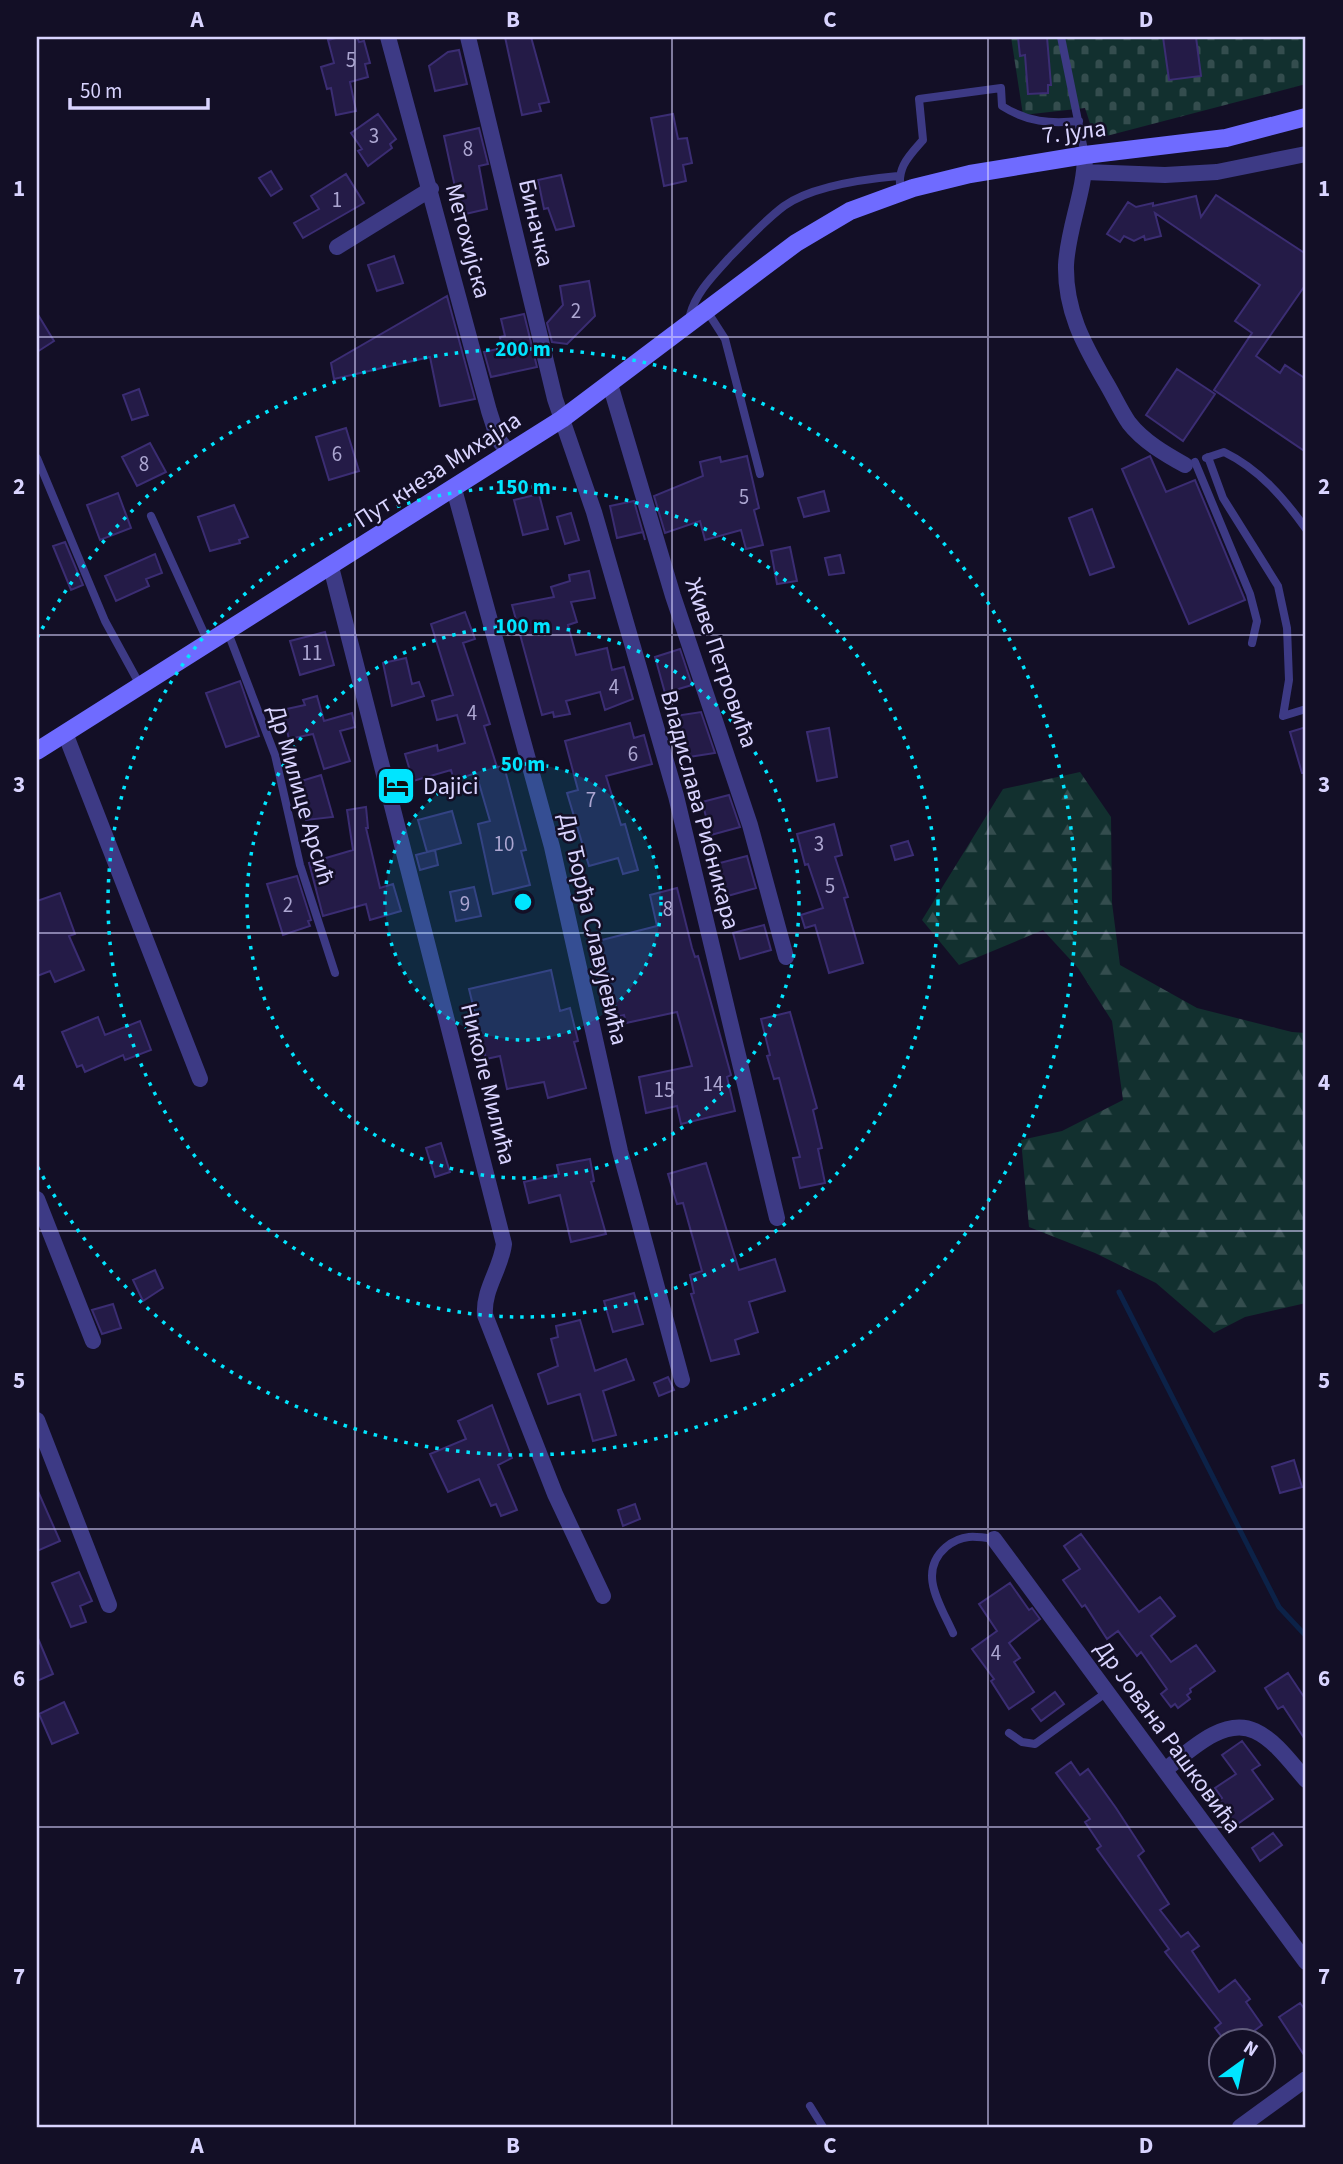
<svg xmlns="http://www.w3.org/2000/svg" width="1343" height="2164" font-family="'Source Sans 3',sans-serif">
<style>
.forest{fill:url(#forest-firs)}
.cemetery{fill:url(#cemetery-stones)}
.lines{fill:none;stroke-linecap:round;stroke-linejoin:round}
.stream{stroke:#0c2248;stroke-width:5}
.building{fill:#241b47;stroke:#3b2d73;stroke-width:2}
.lane{stroke:#3d3a85;stroke-width:8}
.street{stroke:#3d3a85;stroke-width:16}
.secondary{stroke:#6f6bff;stroke-width:18}
.grid{fill:none;stroke:#d9d4ff;stroke-width:2;stroke-opacity:0.55}
.ring{fill:none;stroke:#00e5ff;stroke-width:3.5;stroke-dasharray:3.5 7}
.labels{text-anchor:middle;dominant-baseline:central;stroke-width:5;stroke-linejoin:round;paint-order:stroke}
.number-label{font-size:21px;fill:#aca6d1}
.street-label{font-size:24px;fill:#d9d4ff;stroke:#130f26}
.poi-label{font-size:24px;fill:#d9d4ff;stroke:#130f26;text-anchor:start}
.centre{fill:#00e5ff;stroke:#130f26;stroke-width:3.5}
.ring-label{font-size:21px;text-anchor:middle;font-weight:bold;fill:#00e5ff;stroke:#130f26;stroke-width:5;stroke-linejoin:round;paint-order:stroke}
.neatline{fill:none;stroke:#d9d4ff;stroke-width:2.5}
.grid-label{font-size:23px;text-anchor:middle;font-weight:bold;fill:#d9d4ff}
</style>
<defs>
<pattern id="forest-firs" width="22" height="20" patternUnits="userSpaceOnUse" patternTransform="scale(1.75)"><rect width="22" height="20" fill="#12302f"/><path d="M5 1l3.5 6h-7zM16 11l3.5 6h-7z" fill="#344d4e"/></pattern>
<pattern id="cemetery-stones" width="16" height="16" patternUnits="userSpaceOnUse" patternTransform="scale(1.75)"><rect width="16" height="16" fill="#12302f"/><path d="M2 7V4a2 2 0 0 1 4 0v3zM10 15v-3a2 2 0 0 1 4 0v3z" fill="#344d4e"/></pattern>
</defs>
<rect width="100%" height="100%" fill="#130f26"/>
<!-- forest -->
<path class="forest" d="M1080,772L1111,817L1112,903L1120,965L1197,1008L1292,1032L1306,1033V1303L1245,1317L1214,1333L1156,1283L1095,1253L1029,1227L1021,1140L1062,1131L1123,1100L1112,1021L1078,968L1043,930L959,965L922,920L1003,789Z"/>
<!-- cemetery -->
<path class="cemetery" d="M1011,37H1306V84L1095,139L1085,108L1023,115Z"/>
<g class="lines">
<!-- stream -->
<path class="stream" d="M1119,1292L1279,1607L1306,1636"/>
</g>
<!-- building -->
<path class="building" d="M340,37H357L359,42L364,41L370,63L365,64L368,77L350,82L356,111L336,115L331,88L327,89L321,67L334,63L328,40Z
M505,37H531L549,102L539,104L541,111L522,115Z
M1018,37H1047L1051,85H1048V93L1028,94L1025,55L1020,56Z
M1163,37H1196L1201,76L1169,80Z
M459,50L467,84L435,91L429,66L448,52Z
M378,114L396,139L390,144L392,148L368,166L358,151L362,149L351,133Z
M673,114L678,139L687,138L692,163L683,165L686,181L664,186L651,118Z
M479,128L488,164L479,166L487,209L461,215L444,136Z
M271,171L282,189L271,196L259,178Z
M346,174L364,203L303,238L294,223L319,209L311,196Z
M561,175L574,226L556,230L548,208L544,209L538,180Z
M1216,195L1306,254V284L1256,356L1280,373L1285,365L1306,379V452L1214,390L1252,333L1235,321L1260,285L1155,213L1161,236L1145,240L1144,236L1134,241L1124,236L1120,242L1107,234L1128,202L1136,207L1153,203V206L1196,196L1201,217Z
M394,256L403,283L377,291L368,265Z
M589,281L595,316L567,344L552,342L547,323L563,305L560,286Z
M447,296L475,399L440,406L430,357L334,379L331,363Z
M37,313L54,341L37,352Z
M524,314L537,367L491,377L484,352L502,348L500,337L505,336L501,319Z
M1177,369L1215,394L1183,441L1146,415Z
M139,389L148,415L132,420L123,395Z
M346,428L359,471L329,480L316,437Z
M150,443L166,472L137,486L122,457Z
M747,456L759,508L754,510L763,545L746,549L741,530L705,540L700,521L665,533L654,496L703,476L700,462L720,457L721,462Z
M1150,456L1166,492L1195,480L1245,600L1189,624L1122,469Z
M824,491L829,511L804,517L798,498Z
M118,493L131,528L100,540L87,505Z
M539,494L548,529L523,535L514,500Z
M634,501L645,540L643,532L617,538L610,506Z
M234,505L248,537L239,540L240,543L210,551L198,517Z
M1092,509L1114,567L1090,575L1069,518Z
M571,513L579,540L565,544L557,517Z
M65,542L83,585L71,590L53,546Z
M790,547L797,581L777,584L771,551Z
M155,554L162,573L146,579L149,586L116,601L105,576Z
M840,555L844,573L829,575L825,558Z
M589,571L595,598L571,602L577,622L568,625L576,655L607,648L612,670L624,667L633,699L605,710L600,692L566,701L570,714L554,717L553,712L542,715L512,605L554,597L551,587L570,581L569,575Z
M465,612L475,639L463,643L490,724L484,726L497,767L504,766L526,850L521,851L530,885L493,894L478,824L490,821L476,773L454,780L451,770L413,781L405,754L437,745L438,751L465,743L457,715L437,720L432,701L453,695L431,624Z
M325,632L334,665L300,675L290,641Z
M680,649L692,685L665,693L655,657Z
M406,658L412,684L419,682L424,696L392,706L383,663Z
M240,681L259,736L226,747L206,693Z
M317,696L324,721L352,713L355,727L340,731L350,761L324,769L313,734L289,739L282,710L305,705L303,700Z
M701,712L715,753L682,758L675,716Z
M630,723L634,738L644,735L652,764L606,776L621,825L625,824L638,870L623,874L618,858L589,866L567,793L578,790L565,741Z
M1306,727V773H1302L1290,732Z
M829,728L837,777L817,781L807,732Z
M321,775L333,817L306,820L298,782Z
M729,795L740,827L711,835L702,802Z
M366,807L368,828H366L380,888L393,884L401,911L370,920L366,904L323,916L309,863L353,850L347,810Z
M452,811L461,843L427,852L418,820Z
M834,824L842,855L835,857L848,897L844,898L863,963L829,973L815,925L805,928L801,915L823,908L808,864L805,865L797,834Z
M908,841L913,855L895,860L891,846Z
M435,850L438,865L420,870L416,855Z
M747,856L756,888L724,897L716,864Z
M297,876L311,920L308,921L310,926L283,935L267,884Z
M474,887L481,916L456,921L450,892Z
M677,888L692,948L695,957L698,956L731,1075L727,1077L735,1111L681,1124L677,1106L646,1113L639,1077L692,1066L677,1012L626,1023L624,1015L607,1019L601,991L607,990L594,942L657,926L650,895Z
M60,893L75,934L69,936L84,970L55,982L50,971L37,976V901Z
M764,925L771,950L740,959L733,933Z
M551,970L560,1011L570,1008L578,1041L574,1042L586,1088L548,1098L544,1082L507,1089L500,1056L486,1059L469,989Z
M790,1012L817,1108L813,1110L822,1148L818,1149L825,1183L800,1188L793,1158L800,1157L779,1078L774,1079L767,1056L770,1055L761,1019Z
M98,1017L105,1035L140,1021L151,1050L125,1060L123,1055L85,1072L82,1065L77,1067L62,1032Z
M441,1143L450,1172L435,1177L426,1148Z
M590,1159L594,1181L591,1182L606,1234L571,1242L560,1195L529,1203L524,1182L559,1174L557,1165Z
M706,1163L739,1270L775,1259L785,1291L749,1302L758,1332L735,1340L739,1354L711,1361L691,1294L694,1293L690,1275L702,1271L683,1203L677,1204L668,1174Z
M155,1270L163,1288L143,1301L133,1280Z
M634,1293L643,1324L613,1332L604,1301Z
M113,1304L121,1328L102,1334L92,1310Z
M580,1320L595,1371L626,1359L634,1380L603,1391L616,1435L593,1441L580,1394L548,1404L538,1374L558,1366L551,1339L558,1337L556,1326Z
M668,1377L674,1390L659,1396L654,1383Z
M492,1405L512,1458L498,1465L517,1510L501,1516L496,1504L491,1506L479,1479L448,1492L430,1454L466,1439L458,1421Z
M1294,1460L1302,1487L1280,1493L1272,1467Z
M37,1489L60,1541L37,1551Z
M635,1504L640,1519L623,1526L618,1510Z
M1081,1534L1139,1612L1160,1597L1175,1616L1151,1636L1171,1662L1196,1645L1215,1671L1190,1689L1191,1692L1187,1695L1190,1699L1178,1708L1175,1704L1171,1707L1161,1694L1167,1689L1141,1652L1137,1656L1118,1631L1107,1639L1085,1605L1082,1607L1063,1580L1080,1569L1064,1546Z
M79,1572L92,1601L80,1606L86,1622L71,1627L52,1583Z
M1010,1583L1029,1610L1032,1608L1040,1619L1009,1643L1020,1658L1014,1662L1034,1692L1009,1709L991,1681L994,1679L972,1649L997,1631L979,1604Z
M37,1636L53,1674L37,1681Z
M1288,1673L1306,1700V1741L1283,1706L1278,1709L1265,1688Z
M1055,1692L1064,1704L1041,1721L1032,1709Z
M64,1702L78,1733L52,1744L39,1714Z
M1242,1741L1260,1765L1252,1770L1273,1799L1236,1825L1219,1800L1222,1798L1215,1788L1236,1774L1222,1755Z
M1071,1762L1080,1775L1088,1769L1116,1808L1144,1851L1138,1856L1169,1904L1160,1910L1181,1937L1188,1932L1199,1946L1192,1951L1219,1992L1235,1980L1250,1999L1246,2002L1262,2025L1250,2034L1255,2041H1225L1215,2028L1221,2023L1165,1952L1169,1949L1097,1849L1101,1846L1085,1822L1090,1819L1056,1773Z
M1273,1833L1282,1845L1260,1861L1252,1848Z
M1300,2003L1306,2011V2058L1279,2017Z"/>
<g class="lines">
<!-- lane -->
<path class="lane" d="M1061,37L1085,155
M901,192C896,168 908,157 923,140L919,99L1001,88L1002,106C1027,122 1050,124 1079,121
M707,311L725,339L760,474
M692,319L690,315C696,292 714,275 729,258C747,240 764,221 784,206C812,186 865,179 898,176
M1208,457L1223,498L1278,586L1287,628L1289,680L1283,716L1306,709
M37,458L105,621L140,685
M1206,458L1224,452C1259,469 1284,498 1306,529
M1195,462L1250,594L1257,621L1252,643
M151,516L208,642
M227,630L275,755L300,865L335,973
M953,1633C940,1604 917,1572 946,1547C962,1534 975,1536 994,1539
M1009,1733L1022,1742L1035,1744L1107,1692
M810,2106L823,2127"/>
<!-- street -->
<path class="street" d="M388,37L489,411L498,439L509,453
M468,37L555,399L594,512L676,796L777,1218
M1085,155C1085,192 1068,227 1066,265C1065,310 1083,343 1105,381C1113,394 1120,410 1129,423C1143,441 1165,454 1185,465
M1085,172L1165,175L1217,172L1306,154
M337,247L431,189
M610,384L673,596L750,825L786,957
M454,489L552,847L620,1151L682,1380
M331,567L504,1244C501,1269 483,1289 485,1315L555,1494L603,1596
M65,733L200,1079
M37,1199L93,1341
M37,1420L109,1605
M994,1539L1306,1962
M1165,1770C1187,1753 1223,1716 1255,1731C1275,1740 1292,1764 1306,1780
M1240,2127L1306,2079"/>
<!-- secondary -->
<path class="secondary" d="M37,751L562,419L796,243L850,211L913,188L970,174L1085,155L1226,138L1306,117"/>
</g>
<!-- grid -->
<path class="grid" d="M355,37V2127M672,37V2127M988,37V2127M37,337H1306M37,635H1306M37,933H1306M37,1231H1306M37,1529H1306M37,1827H1306"/>
<!-- distance rings -->
<circle cx="523" cy="902" r="138" fill="#00e5ff" fill-opacity=".12"/>
<g class="ring">
<circle cx="523" cy="902" r="138"/>
<circle cx="523" cy="902" r="276"/>
<circle cx="523" cy="902" r="415"/>
<path d="M37 638A553 553 0 1 1 37 1166"/>
</g>
<!-- icons -->
<defs>
<g id="hotel-square" transform="scale(2.0125)"><rect x="-9" y="-9" width="18" height="18" rx="4" fill="#00e5ff" stroke="#130f26"/><path d="M-6-4.5h1.5V1H6V5H4.5V3h-9V5H-6ZM-4 0a1.8 1.8 0 1 1 3.6 0ZM.5 0V-2.5h3Q6-2.5 6 0Z" fill="#111"/></g>
</defs>
<g fill-rule="evenodd">
<use href="#hotel-square" x="396" y="786"/>
</g>
<g class="labels">
<!-- number labels -->
<g class="number-label">
<text x="351" y="60">5</text>
<text x="374" y="136">3</text>
<text x="468" y="149">8</text>
<text x="337" y="200">1</text>
<text x="576" y="311">2</text>
<text x="337" y="454">6</text>
<text x="144" y="464">8</text>
<text x="744" y="497">5</text>
<text x="312" y="653">11</text>
<text x="614" y="687">4</text>
<text x="472" y="713">4</text>
<text x="633" y="754">6</text>
<text x="591" y="800">7</text>
<text x="504" y="844">10</text>
<text x="819" y="844">3</text>
<text x="830" y="886">5</text>
<text x="465" y="904">9</text>
<text x="288" y="905">2</text>
<text x="668" y="909">8</text>
<text x="713" y="1084">14</text>
<text x="664" y="1090">15</text>
<text x="996" y="1653">4</text>
</g>
<!-- street labels -->
<g class="street-label">
<text transform="translate(1074 132) rotate(-7)">7. јула</text>
<text transform="translate(536 223) rotate(77)">Биначка</text>
<text transform="translate(468 241) rotate(75)">Метохијска</text>
<text transform="translate(438 470) rotate(-33)">Пут кнеза Михајла</text>
<text transform="translate(721 663) rotate(71)">Живе Петровића</text>
<text transform="translate(301 795) rotate(74)">Др Милице Арсић</text>
<text transform="translate(700 810) rotate(75)">Владислава Рибникара</text>
<text transform="translate(593 929) rotate(77)">Др Ђорђа Славујевића</text>
<text transform="translate(488 1084) rotate(76)">Николе Милића</text>
<text transform="translate(1168 1737) rotate(54)">Др Јована Рашковића</text>
</g>
<!-- poi labels -->
<g class="poi-label">
<text x="423" y="786">Dajici</text>
</g>
</g>
<circle cx="523" cy="902" r="10" class="centre"/>
<g class="ring-label">
<text x="523" y="356">200 m</text>
<text x="523" y="494">150 m</text>
<text x="523" y="633">100 m</text>
<text x="523" y="771">50 m</text>
</g>
<!-- border -->
<rect width="1343" height="2164" fill="none" stroke="#130f26" stroke-width="77"/>
<!-- north arrow -->
<g transform="translate(1242 2062) rotate(33)"><circle r="33" fill="#130f26" stroke="#625e7d" stroke-width="2"/>
<path d="M0-5L12 26L0 18L-12 26Z" fill="#00e5ff"/>
<text y="-10" font-size="19" font-weight="bold" text-anchor="middle" fill="#d9d4ff">N</text>
</g>
<!-- scale -->
<path d="M70 98v10h138v-10" fill="none" stroke="#d9d4ff" stroke-width="3.5"/>
<text x="80" y="98" font-size="21" fill="#d9d4ff" stroke="#130f26" stroke-width="5" paint-order="stroke">50 m</text>
<rect x="38" y="38" width="1266" height="2088" class="neatline"/>
<g class="grid-label">
<text x="197" y="27">A</text>
<text x="513" y="27">B</text>
<text x="830" y="27">C</text>
<text x="1146" y="27">D</text>
<text x="19" y="196">1</text>
<text x="1324" y="196">1</text>
<text x="19" y="494">2</text>
<text x="1324" y="494">2</text>
<text x="19" y="792">3</text>
<text x="1324" y="792">3</text>
<text x="19" y="1090">4</text>
<text x="1324" y="1090">4</text>
<text x="19" y="1388">5</text>
<text x="1324" y="1388">5</text>
<text x="19" y="1686">6</text>
<text x="1324" y="1686">6</text>
<text x="19" y="1984">7</text>
<text x="1324" y="1984">7</text>
<text x="197" y="2153">A</text>
<text x="513" y="2153">B</text>
<text x="830" y="2153">C</text>
<text x="1146" y="2153">D</text>
</g>
</svg>
